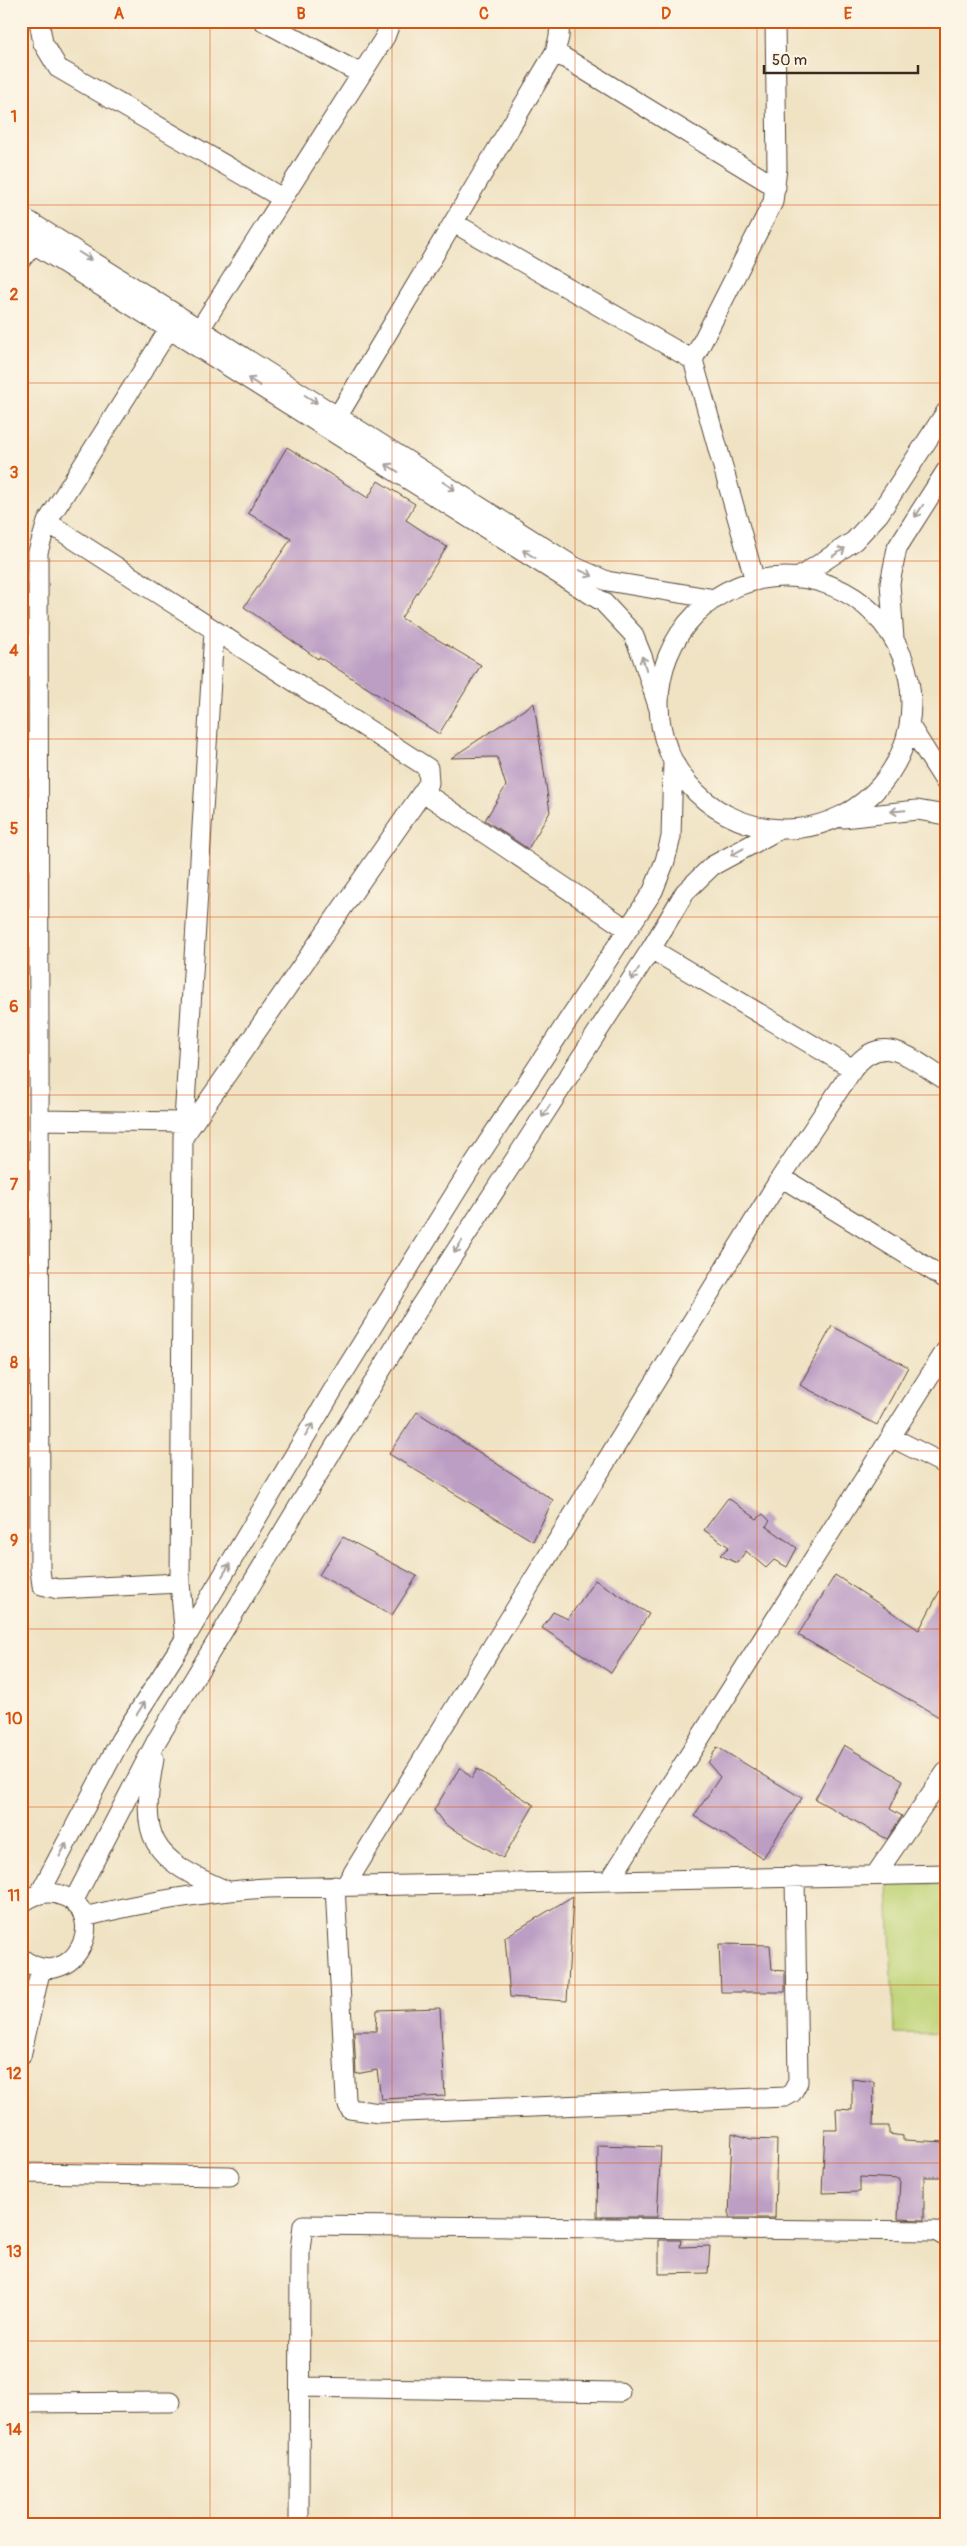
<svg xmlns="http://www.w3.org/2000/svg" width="967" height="2546" font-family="Pangolin,sans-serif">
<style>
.green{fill:#bfd478;stroke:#7d7f4b}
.building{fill:#bc9dc4}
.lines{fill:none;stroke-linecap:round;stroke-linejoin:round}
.street-casing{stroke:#564637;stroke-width:21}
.street{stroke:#fff;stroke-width:19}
.oneway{stroke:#a79f9a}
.grid{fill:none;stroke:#d7540e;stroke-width:1;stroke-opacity:0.55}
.neatline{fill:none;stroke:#d7540e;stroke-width:2}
.grid-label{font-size:16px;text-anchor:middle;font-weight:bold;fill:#d7540e}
</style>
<rect width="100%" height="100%" fill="#fcf5e5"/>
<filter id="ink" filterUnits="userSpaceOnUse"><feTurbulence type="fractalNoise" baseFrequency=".02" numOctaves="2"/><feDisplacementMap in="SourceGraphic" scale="10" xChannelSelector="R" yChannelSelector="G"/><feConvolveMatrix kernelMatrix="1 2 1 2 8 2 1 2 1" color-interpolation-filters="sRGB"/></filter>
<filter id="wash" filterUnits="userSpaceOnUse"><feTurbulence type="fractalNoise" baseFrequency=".0096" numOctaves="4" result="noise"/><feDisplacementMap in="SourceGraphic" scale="20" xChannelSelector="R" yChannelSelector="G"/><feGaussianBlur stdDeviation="1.12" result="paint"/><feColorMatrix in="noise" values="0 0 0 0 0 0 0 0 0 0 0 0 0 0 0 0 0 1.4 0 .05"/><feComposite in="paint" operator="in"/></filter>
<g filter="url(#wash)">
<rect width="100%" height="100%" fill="#f0e3c4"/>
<!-- green -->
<path class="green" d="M888,1883L946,1884V2034L894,2033Z"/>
<g id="blocks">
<!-- building -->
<path class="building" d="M287,447L368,498L378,481L415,504L406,520L447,547L401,618L481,665L439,734L319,657L318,659L244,607L291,539L248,513Z
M534,703L550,812L528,849L485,820L506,786L497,757L451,758Z
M832,1326L908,1367L877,1425L800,1385Z
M417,1412L553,1500L533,1541L389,1454Z
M728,1498L757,1519L763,1514L770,1521L766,1526L797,1548L787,1567L774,1560L766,1568L746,1551L737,1563L720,1555L729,1547L704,1530Z
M343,1537L417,1576L392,1615L319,1575Z
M835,1575L919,1630L946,1579V1721L798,1635Z
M595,1580L649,1614L611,1673L542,1628L553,1612L568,1619Z
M844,1745L903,1780L890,1809L902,1816L887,1839L815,1799Z
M717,1747L802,1798L763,1858L694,1816L720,1777L708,1763Z
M460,1767L472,1778L477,1769L534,1805L503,1858L444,1824L434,1810Z
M573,1896L567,2001L510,1997L505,1937Z
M719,1944L770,1945L772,1970L785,1971V1992H721Z
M440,2008L445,2096L381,2099L377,2070L356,2074L354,2031H376L377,2010Z
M852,2079L874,2082L873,2126H889V2134L903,2136V2140L946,2142V2177H924V2220L898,2219L900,2179L860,2177V2192L822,2193L825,2130H837L836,2109L852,2110Z
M732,2133L751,2139L777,2140L775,2218H729Z
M598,2145L661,2147L657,2217H597Z
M659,2240H681L680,2247L710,2246L708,2273L659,2274Z"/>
</g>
</g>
<g filter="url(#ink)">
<use href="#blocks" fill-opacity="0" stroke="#564637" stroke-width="1"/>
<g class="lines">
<!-- street casing -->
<g class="street-casing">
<path id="street" d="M39,21L43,43L58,68L282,198
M263,21L361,74
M555,52L776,187
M21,216L575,567L607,581L715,599
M454,223L693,360
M21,236L603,602L633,634L642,656L659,709
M21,260L40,235
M178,315L47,522L38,552L40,1570L42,1585L58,1589L180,1583
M193,340L385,37L391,21
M332,426L555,52L559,37L560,21
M47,522L428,768L429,783L184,1136
M659 703a126 126 0 1 1 252 0a126 126 0 1 1-252 0Z
M798,578L854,541L879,514L946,412
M755,581L693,360L773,202L777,168L775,21
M894,639L890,583L897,548L946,471
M910,726L946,783
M423,792L627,929
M843,818L917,810L946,815
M651,949L853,1069
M39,1120L184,1122
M781,1177L946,1279
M21,1284L39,1283
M891,1437L946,1465
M185,1639L180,1583L183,1137L214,631
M154,1759C139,1839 150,1858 225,1890
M876,1874L946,1772
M610,1880L946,1350
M335,1886L346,2100L350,2109L379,2113L785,2097L792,2093L798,2082L795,1876
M345,1886L781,1177L853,1069C884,1029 912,1060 946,1080
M40,1893L121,1739L185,1639L333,1390L469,1171L653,891L665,861L671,837L673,761
M73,1902L157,1740L417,1311L651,949L685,892L712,866L780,829
M21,1904C32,1895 43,1891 57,1894C116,1909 73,1999 21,1958
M84,1917C145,1902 203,1892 267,1888L946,1874
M21,2056L41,1968
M21,2173L230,2176
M300,2387L620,2392
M21,2403L171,2402
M299,2525L300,2250L303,2225L935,2231L946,2237"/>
</g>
<!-- street -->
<use href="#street" class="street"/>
</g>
<!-- one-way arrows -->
<defs><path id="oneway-shaft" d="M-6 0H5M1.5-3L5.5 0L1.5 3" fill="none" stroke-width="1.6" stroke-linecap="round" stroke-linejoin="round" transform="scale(1.25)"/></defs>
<g class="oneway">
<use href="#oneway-shaft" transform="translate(85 256) rotate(32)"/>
<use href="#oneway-shaft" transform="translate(254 382) rotate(-148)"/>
<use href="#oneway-shaft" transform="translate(311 399) rotate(32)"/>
<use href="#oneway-shaft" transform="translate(392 468) rotate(-148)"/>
<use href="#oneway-shaft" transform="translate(449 486) rotate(33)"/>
<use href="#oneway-shaft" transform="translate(919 511) rotate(124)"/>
<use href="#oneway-shaft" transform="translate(839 552) rotate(-33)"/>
<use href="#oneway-shaft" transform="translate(529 554) rotate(-148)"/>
<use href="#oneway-shaft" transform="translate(586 573) rotate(25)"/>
<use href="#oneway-shaft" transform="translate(644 663) rotate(-108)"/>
<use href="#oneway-shaft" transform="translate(898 811) rotate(175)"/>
<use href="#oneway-shaft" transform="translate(737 852) rotate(151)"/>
<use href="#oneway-shaft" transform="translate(635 974) rotate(123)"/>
<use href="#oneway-shaft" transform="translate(546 1111) rotate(123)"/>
<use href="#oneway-shaft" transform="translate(458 1247) rotate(123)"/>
<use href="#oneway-shaft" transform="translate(309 1430) rotate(-59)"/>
<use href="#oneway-shaft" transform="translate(226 1570) rotate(-59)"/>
<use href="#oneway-shaft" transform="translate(141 1708) rotate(-57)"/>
<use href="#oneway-shaft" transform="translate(63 1850) rotate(-62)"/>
</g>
</g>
<!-- grid -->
<path class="grid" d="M210,21V2525M392,21V2525M575,21V2525M757,21V2525M21,205H946M21,383H946M21,561H946M21,739H946M21,917H946M21,1095H946M21,1273H946M21,1451H946M21,1629H946M21,1807H946M21,1985H946M21,2163H946M21,2341H946"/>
<!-- margin -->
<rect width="967" height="2546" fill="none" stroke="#fcf5e5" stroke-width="55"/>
<!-- scale -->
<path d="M764 65v8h154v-8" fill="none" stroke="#3b2a1e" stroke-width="2.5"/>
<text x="772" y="65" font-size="15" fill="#3b2a1e" stroke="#fcf5e5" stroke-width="4" paint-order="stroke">50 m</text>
<rect x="28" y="28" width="912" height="2490" class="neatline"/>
<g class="grid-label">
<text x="119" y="19">A</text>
<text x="301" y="19">B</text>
<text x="484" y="19">C</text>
<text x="666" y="19">D</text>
<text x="848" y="19">E</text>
<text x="14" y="122">1</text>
<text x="14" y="300">2</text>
<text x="14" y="478">3</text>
<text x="14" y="656">4</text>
<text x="14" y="834">5</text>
<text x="14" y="1012">6</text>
<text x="14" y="1190">7</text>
<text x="14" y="1368">8</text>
<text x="14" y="1546">9</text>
<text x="14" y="1724">10</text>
<text x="14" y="1901">11</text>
<text x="14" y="2079">12</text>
<text x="14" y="2257">13</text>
<text x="14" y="2435">14</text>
</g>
</svg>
